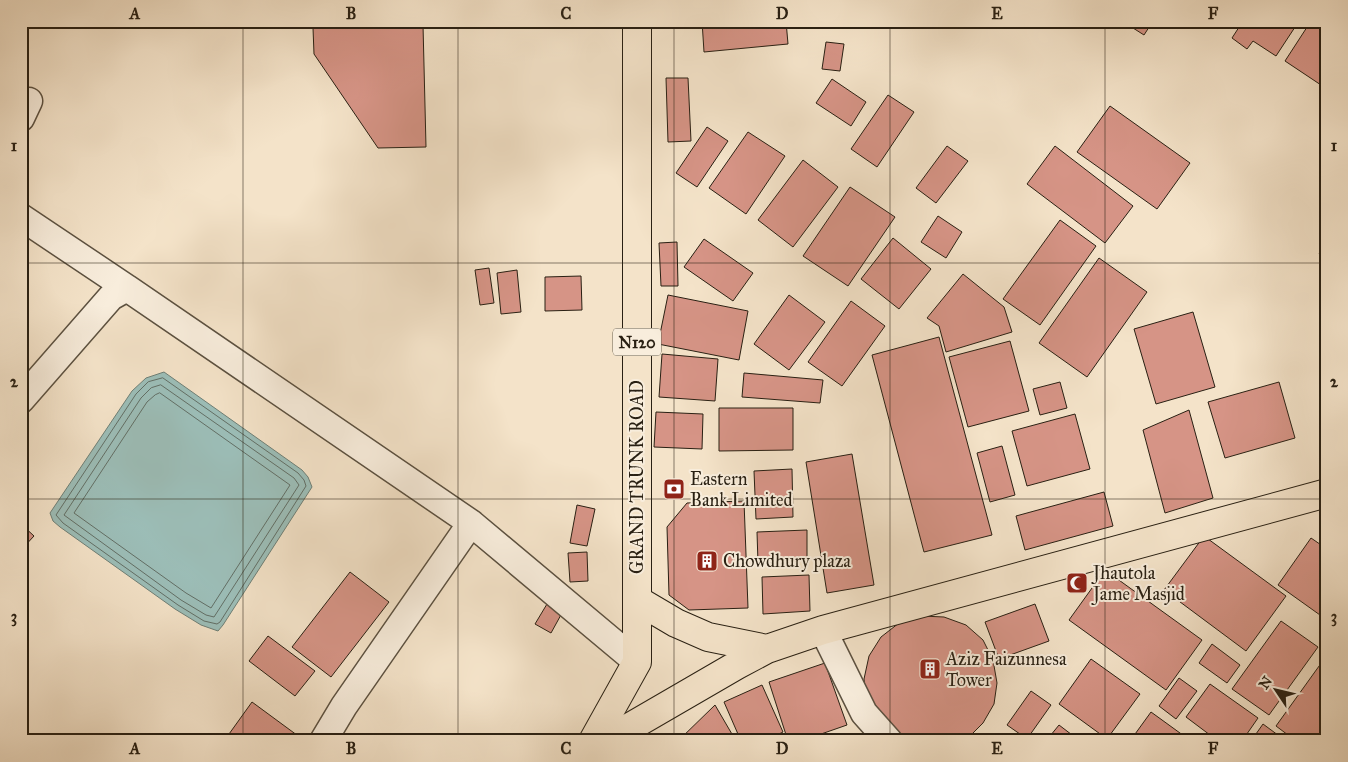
<svg xmlns="http://www.w3.org/2000/svg" width="1348" height="762" font-family="'IM FELL Great Primer',serif">
<style>
.water{fill:#9cbeb8;stroke:#6e7f76}
.lines{fill:none;stroke-linecap:round;stroke-linejoin:round}
.shore{stroke:#626f66;stroke-width:1}
.building{fill:#d69486;stroke:#292013}
.minor-casing{stroke:#5c5140;stroke-width:29}
.primary-casing{stroke:#292013;stroke-width:30}
.trunk-casing{stroke:#292013;stroke-width:30}
.minor{stroke:#f8eddc;stroke-width:26}
.primary{stroke:#f4e3c9;stroke-width:28}
.trunk{stroke:#f4e3c9;stroke-width:28}
.grid{fill:none;stroke:#292013;stroke-width:1;stroke-opacity:0.55}
.labels{text-anchor:middle;dominant-baseline:central;stroke-width:4;stroke-linejoin:round;paint-order:stroke}
.shield{fill:#f8eddc;stroke:#675e4f;stroke-width:1}
.shield-label{font-size:16px;font-weight:bold;fill:#292013}
.street-label{font-size:18px;fill:#292013;stroke:#f8eddc}
.poi-label{font-size:18px;fill:#292013;stroke:#f8eddc;text-anchor:start}
.neatline{fill:none;stroke:#292013;stroke-width:2}
.grid-label{font-size:16px;text-anchor:middle;font-weight:bold;fill:#292013}
</style>
<rect width="100%" height="100%" fill="#f4e3c9"/>
<filter id="stains"><feTurbulence type="fractalNoise" baseFrequency=".004" numOctaves="4"/><feColorMatrix values="0 0 0 0 .2 0 0 0 0 .09 0 0 0 0 .02 0 0 0 .5 -.17"/></filter>
<radialGradient id="worn" r=".72"><stop offset=".6" stop-color="#630" stop-opacity="0"/><stop offset="1" stop-color="#630" stop-opacity=".3"/></radialGradient>
<!-- water -->
<path class="water" d="M164,372L302,470L308,477L312,487L223,625L218,631L201,625L175,609L60,527L53,521L50,513L132,391L146,378Z"/>
<g class="lines">
<!-- shore -->
<path class="shore" d="M163,378L298,473L304,480L306,486L220,622L217,624L204,621L178,605L63,523L56,515L136,394L148,382Z
M161,385L294,478L299,485L214,617L206,615L181,600L64,515L141,398L151,388Z
M160,393L290,485L211,608L186,593L74,513L147,402L155,395Z"/>
</g>
<!-- building -->
<path class="building" d="M296,21H318L300,26Z
M702,21H786L788,44L704,52Z
M1122,21H1153L1144,35Z
M1243,21H1299L1276,56L1253,41L1247,49L1232,38Z
M1311,21H1327V89L1285,61Z
M423,25L426,147L378,148L314,54L313,28Z
M826,42L844,44L840,71L822,69Z
M666,78H688L691,141L668,142Z
M832,79L866,102L851,126L816,103Z
M888,95L914,112L877,167L851,149Z
M1110,106L1190,163L1157,209L1077,152Z
M707,127L728,141L697,187L676,173Z
M748,132L785,156L746,214L709,188Z
M947,146L968,161L936,203L916,188Z
M1055,146L1133,206L1105,243L1027,184Z
M803,160L838,187L793,247L758,220Z
M850,187L895,217L848,286L803,256Z
M938,216L962,232L946,258L921,242Z
M1060,220L1096,246L1040,325L1003,299Z
M893,238L931,269L899,309L861,279Z
M704,239L753,273L733,301L684,267Z
M677,242L678,286H661L659,243Z
M1327,242V260L1319,254Z
M1099,258L1147,292L1087,377L1039,343Z
M489,268L494,303L480,305L475,270Z
M517,270L521,312L501,314L497,273Z
M963,274L1004,307L1012,332L946,352L939,326L927,318Z
M581,276L582,310L545,311V277Z
M668,295L748,311L739,360L658,344Z
M789,295L825,322L789,370L754,344Z
M851,301L885,326L842,386L808,362Z
M1193,312L1215,387L1156,404L1134,329Z
M939,337L992,535L924,552L872,355Z
M1010,341L1029,411L968,427L949,357Z
M662,354L718,359L715,401L659,397Z
M744,373L823,380L820,403L742,397Z
M1060,382L1067,408L1040,415L1033,389Z
M1279,382L1295,438L1225,458L1208,402Z
M719,408H793V450L719,451Z
M1189,410L1213,498L1165,513L1143,430Z
M656,412L703,414L702,449L654,447Z
M1075,414L1090,469L1027,486L1012,431Z
M1002,446L1015,495L990,502L977,453Z
M852,454L874,585L827,593L806,462Z
M792,469L793,517L756,519L754,471Z
M1104,492L1113,526L1025,550L1016,516Z
M744,501L748,608L689,610L669,595L667,527L687,503Z
M577,505L595,509L587,546L570,543Z
M21,524L34,536L21,550Z
M807,530V561L758,563L757,532Z
M1204,536L1286,596L1246,651L1164,590Z
M1311,538L1327,549V620L1278,585Z
M587,552L588,581L570,582L568,553Z
M1105,570L1202,640L1166,690L1069,620Z
M350,572L389,602L331,677L292,647Z
M809,575L810,611L763,614L762,577Z
M547,604L562,613L551,633L535,624Z
M1035,604L1049,641L999,659L985,622Z
M922,616L944,617L966,625L983,640L993,660L997,683L994,704L983,723L968,738L962,741H899L866,700L864,679L869,656L881,637L899,623Z
M1281,621L1318,647L1269,715L1232,689Z
M268,636L315,671L295,696L249,661Z
M1212,644L1240,665L1227,683L1199,663Z
M1327,655V741H1296L1276,726Z
M1091,659L1140,694L1107,739L1059,704Z
M825,663L847,725L801,741H788L769,682Z
M1179,678L1197,691L1176,719L1159,706Z
M1210,684L1258,718L1242,741H1218L1186,717Z
M762,685L783,732L765,741H741L724,702Z
M1031,691L1051,705L1027,739L1007,725Z
M252,702L305,741H224Z
M715,705L736,741H678Z
M1151,712L1191,741H1130Z
M1263,724L1286,741H1251Z
M1059,725L1080,741H1046Z"/>
<g class="lines">
<!-- minor casing -->
<g class="minor-casing">
<path id="minor" d="M21,118L29,101
M21,217L127,288
M21,400L111,297L127,288L471,523L637,662
M823,630L864,713L889,741
M323,741L344,706L471,523"/>
</g>
<!-- primary casing -->
<g class="primary-casing">
<path id="primary" d="M637,600L676,623L708,637L767,649
M606,741L737,665L767,649L823,630L1327,493"/>
</g>
<!-- trunk casing -->
<g class="trunk-casing">
<path id="trunk" d="M593,741L637,662V21"/>
</g>
<!-- minor -->
<use href="#minor" class="minor"/>
<!-- primary -->
<use href="#primary" class="primary"/>
<!-- trunk -->
<use href="#trunk" class="trunk"/>
</g>
<!-- grid -->
<path class="grid" d="M243,21V741M458,21V741M674,21V741M890,21V741M1105,21V741M21,263H1327M21,499H1327"/>
<!-- icons -->
<defs>
<g id="bank-square" transform="scale(1.125)"><rect x="-9" y="-9" width="18" height="18" rx="4" fill="#8f2418" stroke="#f8eddc"/><path d="M-6-4H6V4H-6ZM0-2.3a2.3 2.3 0 1 0 0 4.6a2.3 2.3 0 1 0 0-4.6Z" fill="#fff"/></g>
<g id="building-square" transform="scale(1.125)"><rect x="-9" y="-9" width="18" height="18" rx="4" fill="#8f2418" stroke="#f8eddc"/><path d="M-4-6H4V6H1V3H-1V6H-4ZM-2.5-4.3h1.7v1.8h-1.7ZM.8-4.3h1.7v1.8H.8ZM-2.5-1h1.7V.8h-1.7ZM.8-1h1.7V.8H.8Z" fill="#fff"/></g>
<g id="mosque-square" transform="scale(1.125)"><rect x="-9" y="-9" width="18" height="18" rx="4" fill="#8f2418" stroke="#f8eddc"/><path d="M3.5-4.9A6 6 0 1 0 3.5 4.9A5 5 0 1 1 3.5-4.9Z" fill="#fff"/></g>
</defs>
<g fill-rule="evenodd">
<use href="#bank-square" x="674" y="489"/>
<use href="#building-square" x="707" y="561"/>
<use href="#mosque-square" x="1077" y="583"/>
<use href="#building-square" x="930" y="669"/>
</g>
<g class="labels">
<!-- shield labels -->
<rect class="shield" x="613" y="328.5" width="48" height="27" rx="4"/>
<g class="shield-label">
<text x="637" y="342">N120</text>
</g>
<!-- street labels -->
<g class="street-label">
<text transform="translate(637 477) rotate(-90)">GRAND TRUNK ROAD</text>
</g>
<!-- poi labels -->
<g class="poi-label">
<text x="690" y="479">Eastern<tspan x="690" dy="21">Bank Limited</tspan></text>
<text x="723" y="561">Chowdhury plaza</text>
<text x="1093" y="573">Jhautola<tspan x="1093" dy="21">Jame Masjid</tspan></text>
<text x="946" y="659">Aziz Faizunnesa<tspan x="946" dy="21">Tower</tspan></text>
</g>
</g>
<!-- margin -->
<rect width="1348" height="762" fill="none" stroke="#f4e3c9" stroke-width="55"/>
<!-- north arrow -->
<g transform="translate(1276 690) rotate(305)" stroke="#f8eddc" stroke-width="4" paint-order="stroke">
<path d="M0-4L9 19L0 12L-9 19Z" fill="#292013"/>
<text y="-8" font-size="14" font-weight="bold" text-anchor="middle" fill="#292013">N</text>
</g>
<rect x="28" y="28" width="1292" height="706" class="neatline"/>
<g class="grid-label">
<text x="135" y="19">A</text>
<text x="351" y="19">B</text>
<text x="566" y="19">C</text>
<text x="782" y="19">D</text>
<text x="997" y="19">E</text>
<text x="1213" y="19">F</text>
<text x="14" y="151">1</text>
<text x="1334" y="151">1</text>
<text x="14" y="387">2</text>
<text x="1334" y="387">2</text>
<text x="14" y="622">3</text>
<text x="1334" y="622">3</text>
<text x="135" y="754">A</text>
<text x="351" y="754">B</text>
<text x="566" y="754">C</text>
<text x="782" y="754">D</text>
<text x="997" y="754">E</text>
<text x="1213" y="754">F</text>
</g>
<rect width="100%" height="100%" filter="url(#stains)"/>
<rect width="100%" height="100%" fill="url(#worn)"/>
</svg>
